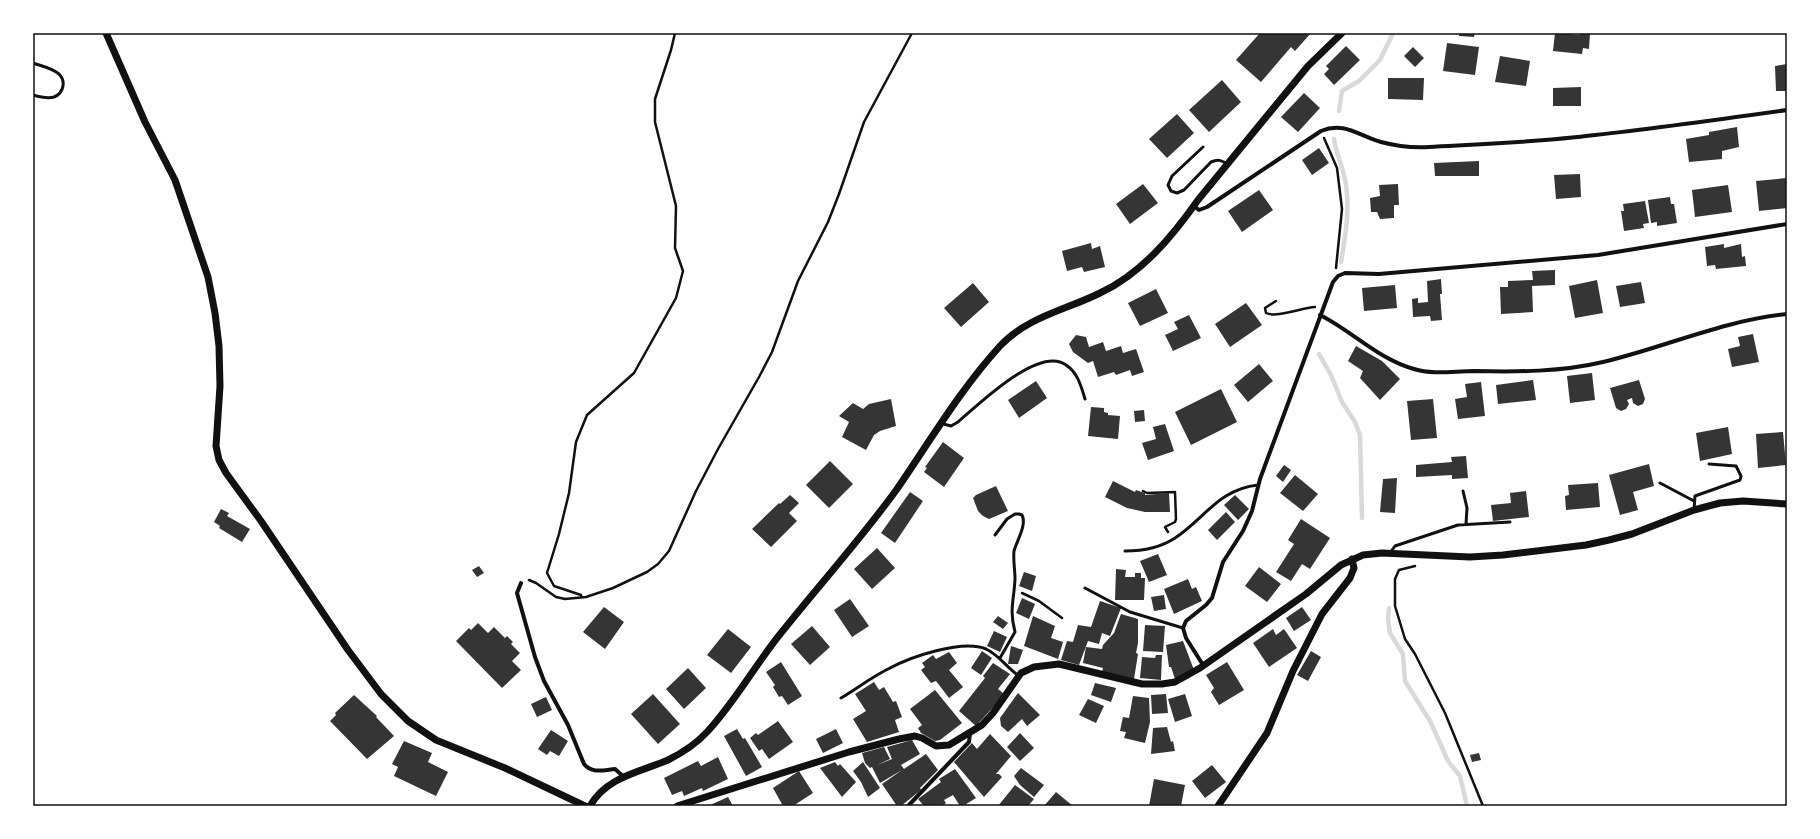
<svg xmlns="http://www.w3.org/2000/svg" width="1820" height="839" font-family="'Golos Text',sans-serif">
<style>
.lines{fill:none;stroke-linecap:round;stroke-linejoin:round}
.stream{stroke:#d9d9d9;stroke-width:4.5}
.building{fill:#353535}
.path{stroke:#111;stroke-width:2.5}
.service{stroke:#111;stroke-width:3}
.minor{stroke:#111;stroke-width:4}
.tertiary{stroke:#111;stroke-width:7}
.neatline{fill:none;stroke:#111;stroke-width:1.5}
</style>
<rect width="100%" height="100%" fill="#fff"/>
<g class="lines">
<!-- stream -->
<path class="stream" d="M1339,111L1342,91L1359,81L1380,60L1393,33
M1334,139C1336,152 1341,163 1344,175C1351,204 1346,233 1341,262
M1319,354L1331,375L1342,402L1355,422L1360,435L1362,518
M1389,608L1388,619L1390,633L1403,654L1405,681L1430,721L1448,761L1460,776L1467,806"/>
</g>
<!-- building -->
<path class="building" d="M1260,33H1311L1295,51L1291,47L1261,82L1236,60Z
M1459,33H1475L1474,37L1459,36Z
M1555,33L1579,35L1581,33H1590L1589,49L1583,48L1582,54L1553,51Z
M1447,43L1479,47L1475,75L1443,71Z
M1346,46L1360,60L1334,85L1324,74L1329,69L1326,66Z
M1413,47L1424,58L1415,67L1404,56Z
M1500,56L1530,61L1526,86L1495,82Z
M1787,64V91H1776L1775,66Z
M1388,78H1424L1423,100L1388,99Z
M1222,80L1241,102L1209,132L1189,110Z
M1581,87V106H1553V88Z
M1304,93L1320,108L1298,132L1281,117Z
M1177,114L1194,133L1167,158L1149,139Z
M1737,127L1739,147L1722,151V159L1689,162L1686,139L1709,135V132Z
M1319,148L1329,163L1312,175L1302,160Z
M1479,161V176H1435L1434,163Z
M1580,174L1581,197L1556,199L1554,175Z
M1787,178V208L1759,211L1756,181Z
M1143,184L1158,203L1130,224L1116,204Z
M1398,184L1399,205H1394V218L1380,219L1377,212H1371L1370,198L1380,196L1379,185Z
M1728,185L1732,212L1695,217L1692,190Z
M1259,190L1273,210L1242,232L1228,211Z
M1670,197L1671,204H1674L1677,223L1657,226V222L1651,223L1648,200Z
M1645,201L1649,223L1643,224L1644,228L1624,231L1621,211H1624L1623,204Z
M1091,243L1092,249L1100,246L1105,267L1084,272L1082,267L1067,271L1062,251Z
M1724,244V248L1741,244L1742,257L1745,256L1746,266L1716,269L1715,265L1707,266L1705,247Z
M1555,270V285L1532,286L1533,312L1501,314L1500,287H1508V281L1533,280L1532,271Z
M1441,279L1442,294H1440L1442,320L1431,321L1430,316L1413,317L1412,299L1418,298V303L1428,302L1427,281Z
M1597,280L1603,313L1575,318L1569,286Z
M1641,282L1645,303L1620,307L1616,286Z
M973,283L989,302L961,327L944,308Z
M1395,285L1397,308L1364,311L1362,288Z
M1156,289L1168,313L1140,326L1128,303Z
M1246,303L1262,325L1230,347L1215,324Z
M1189,315L1201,338L1173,351L1165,335L1178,329L1174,322Z
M1753,334L1759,362L1732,367L1728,349L1740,346L1738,337Z
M1076,335L1086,337L1089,347L1103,342L1106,351L1121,346L1123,353L1136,349L1144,372L1132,376L1130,370L1116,375L1114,372L1098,377L1093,361L1088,363L1073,352L1069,344Z
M1356,346L1382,361L1400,379L1380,400L1360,378L1363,371L1348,361Z
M1259,364L1273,381L1248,402L1234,385Z
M1592,373L1595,400L1570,403L1567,376Z
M1533,380L1536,400L1498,404L1496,385Z
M1639,380L1645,399L1643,404L1638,406L1633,403L1632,398L1627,400L1629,404L1626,409L1621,411L1616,408L1610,388Z
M1036,381L1047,398L1019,418L1008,400Z
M1481,382L1485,416L1458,419L1455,399L1467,397L1465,384Z
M1221,389L1237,422L1191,445L1175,412Z
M891,399L896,426L880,431L874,435L866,450L842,437L849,422L839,416L853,403L863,409L869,404Z
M1433,399L1437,438L1411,440L1407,401Z
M1091,407L1104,408V412L1108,413V415L1120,416L1118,439L1088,436Z
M1144,410L1145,421L1135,422L1134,411Z
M1165,424L1174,451L1148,460L1142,443L1156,439L1153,427Z
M1728,427L1732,454L1700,461L1696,433Z
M1783,432L1786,465L1758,468L1756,434Z
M943,442L964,458L944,487L924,472L927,468L925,467Z
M1466,456L1468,478L1452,479V475L1416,477V465L1452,462L1451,457Z
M830,461L853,484L829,508L806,485Z
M1649,464L1654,486L1633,492L1638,510L1620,515L1609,475Z
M1284,465L1291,470L1283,482L1276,476Z
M1295,475L1318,494L1303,511L1280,493Z
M1397,478L1395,513L1380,512L1383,479Z
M1113,481L1135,492L1136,490L1145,493V495L1169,493L1170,512H1145L1127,508L1105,497Z
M1598,483L1600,507L1566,510L1565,496L1569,495L1568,485Z
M996,486L1008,511L989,519L983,516L978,511L973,498L976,495Z
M1526,491L1529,517L1493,521L1491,505L1511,503L1510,493Z
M910,492L923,501L895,543L881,533Z
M790,495L799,503L789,513L797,521L771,547L752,529L779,503L780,504Z
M1235,495L1249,509L1238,520L1224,505Z
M221,509L229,513L227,516L250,529L242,542L219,528L220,526L214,522Z
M1226,512L1235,522L1217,540L1208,530Z
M1301,519L1330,538L1310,569L1302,564L1291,581L1276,572L1294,544L1288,540Z
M877,548L895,568L872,589L854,569Z
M1158,554L1167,575L1149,582L1140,561Z
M479,566L484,573L477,577L472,570Z
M1259,567L1281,584L1267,602L1245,586Z
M1116,569L1126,570L1125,577H1135V573H1141V578H1145L1144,600H1115Z
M1024,572L1036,576L1032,591L1019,586Z
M1188,579L1192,589L1196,587L1202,601L1174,614L1164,589Z
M1164,595L1166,609L1154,611L1151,597Z
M1022,598L1035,604L1029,619L1016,613Z
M850,599L869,626L852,637L834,610Z
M1100,601L1121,608L1110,636L1102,633L1099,644L1088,641L1079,665L1061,660L1067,641L1073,642L1078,625L1091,627Z
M604,607L624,622L605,649L583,632Z
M1302,607L1311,620L1294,631L1286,618Z
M1121,614L1138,619V643L1136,653L1138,654L1134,679L1102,672L1103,668L1083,663L1086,647L1102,649L1103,645L1114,633Z
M998,616L1008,623L1003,629L993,622Z
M1033,616L1055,626L1051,638L1063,642L1058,659L1024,646Z
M478,623L488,633L494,627L505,638L507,636L513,642L511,644L520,653L512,661L521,670L502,688L456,641L469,628L471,630Z
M1145,625L1165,626L1163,652L1143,651Z
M812,626L830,647L810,665L791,644Z
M728,629L751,647L731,673L707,655Z
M1273,629L1276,635L1284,629L1297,648L1269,667L1253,643Z
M994,631L1007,637L1000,652L987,646Z
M1183,641L1194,670L1175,679L1171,667H1169L1166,645Z
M1011,646L1023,650L1018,664H1008Z
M982,651L992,658L981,675L971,668Z
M1311,651L1321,657L1308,681L1297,675Z
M949,652L957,663L949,670L963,687L949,698L936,681L931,683L921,670L925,667L922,663L933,655L936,659Z
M1156,655H1162L1161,680L1140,678L1142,657L1155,658Z
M781,662L802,696L788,705L782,696L779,697L773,687L775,685L766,672Z
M1227,662L1244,690L1219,705L1211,692L1214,688L1206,675Z
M993,663L1010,674L998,689L1003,693L997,703L976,726L959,711L985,678L983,676Z
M688,668L706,688L684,709L666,689Z
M874,682L879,690L884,687L893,702L896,701L902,717L895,720L899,732L867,742L853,719L866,711L855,694Z
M1095,683L1116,688L1111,702L1091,695Z
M935,690L962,723L940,740L935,741L921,733L918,728L922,725L910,709Z
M1018,693L1040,715L1027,726L1022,719L1008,732L1001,726L1000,718Z
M653,694L680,724L658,744L631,714Z
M1166,694L1168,713L1152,714L1151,695Z
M1185,694L1192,716L1175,722L1168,699Z
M354,695L377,716L376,717L394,736L367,759L330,721L336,715L335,713Z
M1133,696L1149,698L1150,722L1145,743L1124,738L1126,732L1120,731L1123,717L1129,718Z
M546,697L552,710L537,717L531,704Z
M1088,699L1104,706L1096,723L1079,715Z
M778,721L793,742L769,759L762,749L759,751L750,738L756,733L758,735Z
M1167,727L1171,742L1173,741L1175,751L1151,754L1153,728Z
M737,729L743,739L745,738L762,767L746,776L724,736Z
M836,729L843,743L823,753L816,739Z
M551,730L568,741L559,756L550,751L547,755L538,749Z
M1020,733L1034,748L1020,761L1007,747Z
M990,734L1011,756L996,774H999L1002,777L984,797L954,762L972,743L977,749Z
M912,740L920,754L901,765L904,769L926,754L938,770L920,788L921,790L901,806H897L882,784L902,770L880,783L872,767L870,768L865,763L862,753L884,747L890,759L877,765L892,759L887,747Z
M404,741L432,753L428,762L448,772L436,796L394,776L398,767L392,764Z
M1479,753L1481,760L1472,762L1470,755Z
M718,757L728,779L703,791L702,788L684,796L682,791L672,795L664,778L698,761L701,766Z
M835,762L838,766L840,764L856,782L842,797L820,768Z
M863,762L880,788L868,797L861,782L853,771Z
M1212,765L1226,782L1205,798L1192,781Z
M1021,768L1044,785L1034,797L1020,785L1014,776Z
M955,769L976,798L963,806H960L953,795L944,800L946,803L942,806H924L918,799L941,782L939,779Z
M799,771L813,793L793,806H783L773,788Z
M1154,779L1185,785L1181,806H1149Z
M1015,785L1034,799L1028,806H998Z
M1056,792L1073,806H1044Z
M728,797L733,806H708Z"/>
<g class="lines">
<!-- path -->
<path class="path" d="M1324,138L1337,168L1342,209L1336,268
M1276,301L1265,308L1266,313C1276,318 1301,308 1315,307
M1143,491L1147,493L1175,492L1176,519L1175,522L1165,527L1168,532
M1415,566L1399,570L1395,579V606L1405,639L1415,654L1445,713L1483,806
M529,580L536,583L556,597L565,599L586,597L613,588L647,572L658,564L669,551L696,491L718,449L759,377L772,352L798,281L828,222L839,194L864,122L912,33
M1022,593L1039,601L1062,618
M581,597V595L554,586L547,573L559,534L569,493L576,442L587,415L634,373L676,298L683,271L675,248L676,206L655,122V99L671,50L675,33"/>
<!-- service -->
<path class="service" d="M33,63C41,66 52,68 59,74C66,81 64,93 54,97C47,99 40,97 33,95
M1203,147L1172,176L1168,185L1171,191L1177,193L1184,190L1211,162C1218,159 1221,160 1227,164
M940,423L951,426L958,422C978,405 1039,345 1066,365C1078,373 1081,386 1085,399
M1660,483L1694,501
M1463,491L1467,508L1466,524
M1694,510L1695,496L1740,480L1741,476L1736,466L1709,464
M995,535L1007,519L1015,514H1019L1022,515C1027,525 1017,540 1014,551C1013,560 1015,570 1015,579C1014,601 1009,609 1015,632L1000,658
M1125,551C1143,551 1160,548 1175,538C1204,519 1219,489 1258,485
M1390,553L1395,546L1458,525L1510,522
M1085,588L1130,612L1183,628
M841,698C856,689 872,677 888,669C910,657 962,639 986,649C999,655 1007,668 1019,676"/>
<!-- minor -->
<path class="minor" d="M1194,206L1199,210L1207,207L1321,131C1344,121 1359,136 1381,142C1396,146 1413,148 1429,147C1484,144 1540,142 1595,135C1659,128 1723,119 1787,110
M1320,315C1352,331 1378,359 1414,369C1433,375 1454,371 1474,371C1517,372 1561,372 1603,362C1666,347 1721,321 1787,314
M521,583L517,593L535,657L544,681L568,725L584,764C592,774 604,770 615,769L624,777
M1203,665L1186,638L1183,628L1186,621L1206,605L1212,598L1223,562L1243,531L1252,511L1260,479L1333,282L1338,276L1345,273L1379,274L1598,255L1787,224
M908,806L969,742L970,733"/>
<!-- tertiary -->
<path class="tertiary" d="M106,33L145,122L175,180L208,277L215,313L219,346L220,386L216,446L219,460L226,473L261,521L348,650L381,694L408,721L436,740L505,768L585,806
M590,806C606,777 640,772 668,760C682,753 696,744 707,732C735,702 755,665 781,633C819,585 861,539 897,489C930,441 960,390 1000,346C1027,317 1066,310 1100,293C1141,274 1172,237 1198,200L1308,66L1342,33
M677,806L849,752L899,739L915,736L922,738L936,746L949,745L982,725L993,713L1021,673L1034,667L1059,664L1142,684H1162L1175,682L1200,668L1306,594L1341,565L1363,555L1382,553L1470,557L1503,555L1586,545L1609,540L1632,534L1694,510L1720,503L1743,501L1787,504
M1218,806L1267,733L1293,671L1322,614L1350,578L1354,568L1352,559"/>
</g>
<!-- border -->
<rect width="1820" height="839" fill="none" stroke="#ffffff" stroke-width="68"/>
<rect x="34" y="34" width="1752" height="771" class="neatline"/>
</svg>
